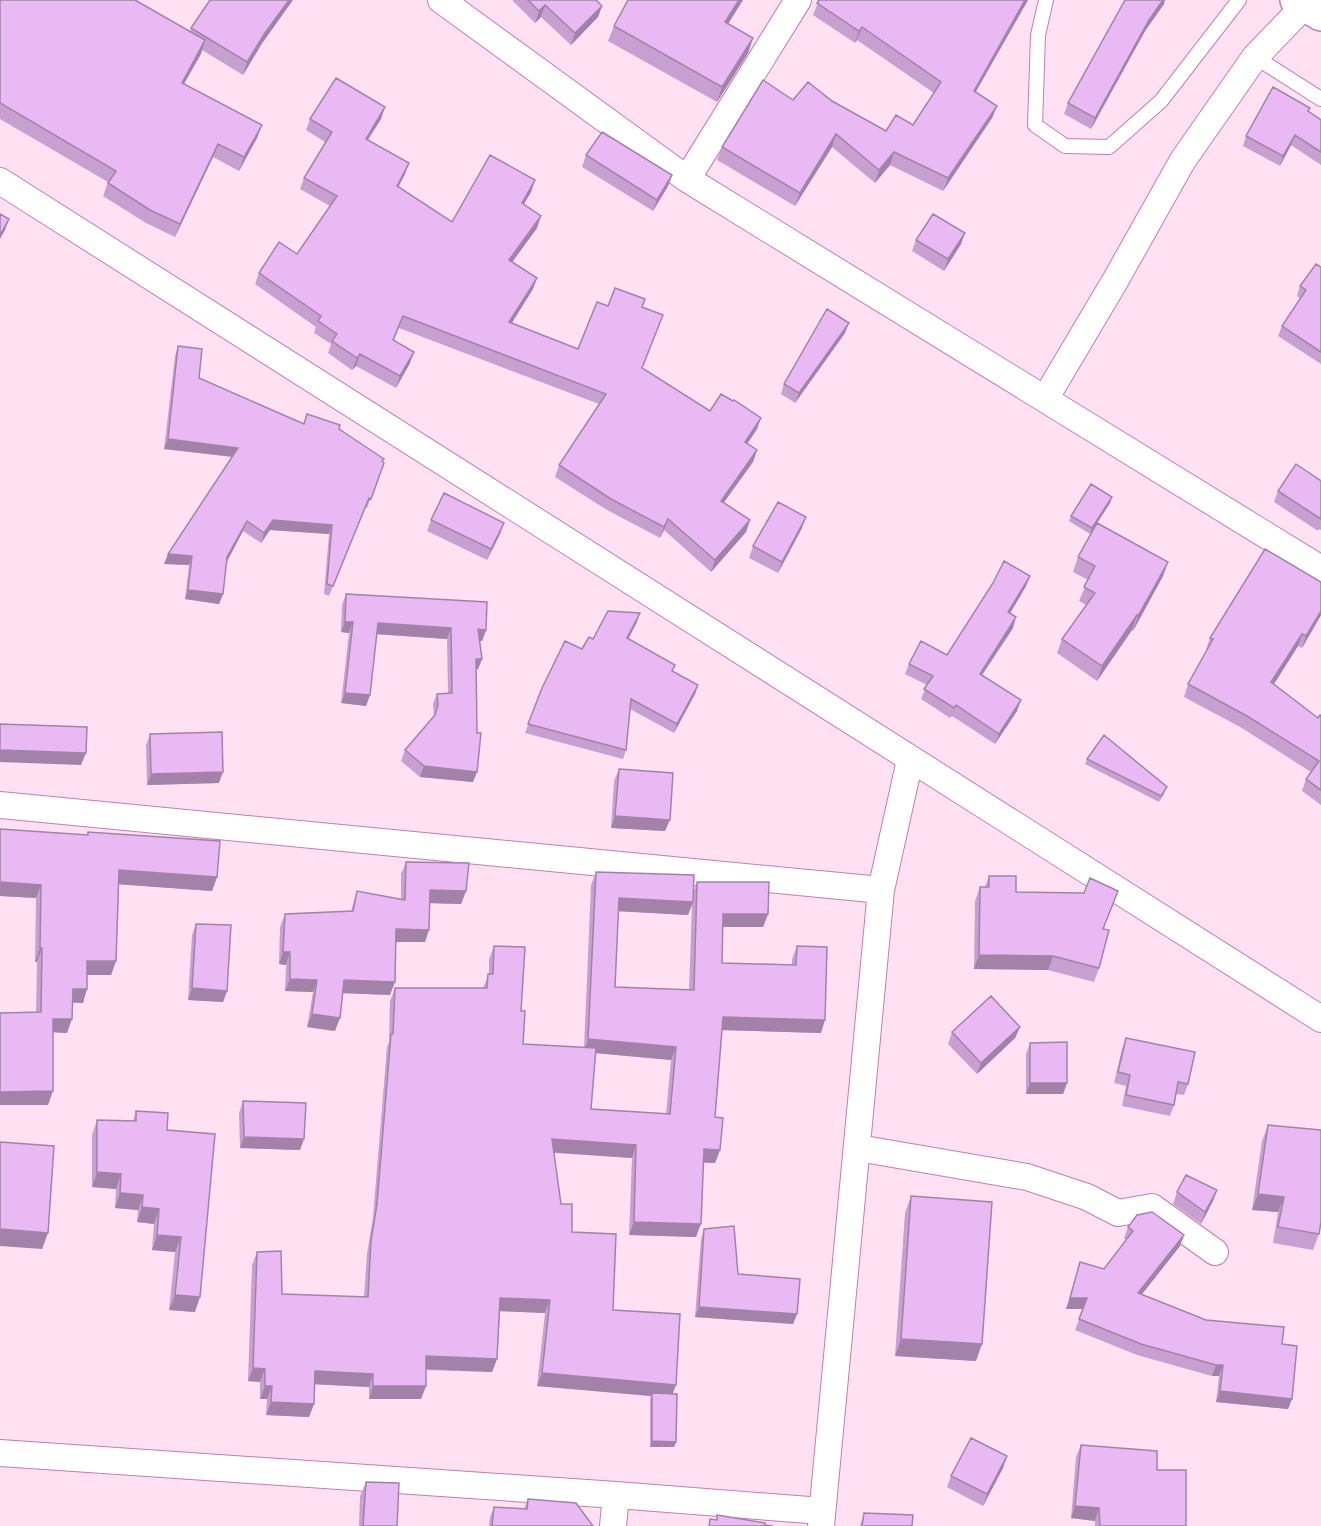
<svg xmlns="http://www.w3.org/2000/svg" width="1321" height="1526" font-family="'IBM Plex Sans',sans-serif">
<style>
.lines{fill:none;stroke-linecap:round;stroke-linejoin:round}
.service-casing{stroke:#c37eab;stroke-width:16}
.minor-casing{stroke:#c37eab;stroke-width:28}
.trunk-casing{stroke:#c37eab;stroke-width:36}
.service{stroke:#fff;stroke-width:14}
.minor{stroke:#fff;stroke-width:26}
.trunk{stroke:#fff;stroke-width:33}
.wall{fill:#c89fd1;fill-rule:evenodd}
.shaded-wall{fill:#a382aa}
.building{fill:#e9b9f3;stroke:#a382aa;stroke-width:1.5}
</style>
<rect width="100%" height="100%" fill="#ffe1f3"/>
<g class="lines">
<!-- service casing -->
<g class="service-casing">
<path id="service" d="M1046,0L1038,35L1035,125L1065,146L1109,147L1161,101L1239,0
M1255,57L1321,99"/>
</g>
<!-- minor casing -->
<g class="minor-casing">
<path id="minor" d="M441,0L687,179L1321,569
M687,179L798,0
M0,181L1321,1019
M1045,399L1115,281L1183,160L1255,57L1305,5
M0,805L881,890
M858,1148L1027,1177L1087,1197L1118,1213L1152,1207L1215,1252
M0,1453L616,1495L822,1511
M613,1526L616,1495
M821,1526L881,890L910,760"/>
</g>
<!-- trunk casing -->
<g class="trunk-casing">
<path id="trunk" d="M1297,0L1321,14"/>
</g>
<!-- service -->
<use href="#service" class="service"/>
<!-- minor -->
<use href="#minor" class="minor"/>
<!-- trunk -->
<use href="#trunk" class="trunk"/>
</g>
<!-- wall -->
<path class="wall" d="M0,0H136L190,32L191,28L261,45L243,75L202,50L184,84L262,125L257,138L239,171L213,157L175,237L146,223L103,196L108,182L0,119Z
M513,0H596L602,6L598,17L571,45L541,17L535,23L513,1Z
M819,0H1028L976,92L997,106L992,118L943,191L890,165L875,183L832,147L795,206L717,160L722,147L793,100L832,101L886,131L913,125L934,93L857,40L855,43L813,15Z
M1164,4L1145,31L1091,129L1064,114L1068,103Z
M728,24L753,38L748,53L717,102L608,41L614,26Z
M1308,112L1321,120V165L1291,145L1280,166L1243,146L1246,136Z
M310,119H381L368,140L405,174L398,187L452,222L535,180L531,192L524,204L537,228L512,262L533,289L511,323L578,349L608,306L642,307V368L710,411L757,429L747,444L757,450L753,462L723,503L750,520L746,532L711,572L664,530L660,538L607,510L555,477L559,465L599,404L399,328L394,340L410,363L396,388L356,366L352,370L328,353L331,344L314,333L316,327L255,284L259,273L297,254L330,206L300,189L304,178L325,142L306,130Z
M586,155L672,175L668,186L653,211L582,167Z
M916,240L961,244L944,271L912,251Z
M1321,267V364L1278,336L1282,326L1300,298L1297,296L1300,286Z
M845,333L795,403L781,394L784,384Z
M178,346L199,378L304,424L339,429L384,463L367,508L365,507L329,596L324,594L329,534L270,530L261,543L243,531L227,561L223,594L219,604L185,599L189,565L164,564L232,457L164,449L175,356Z
M1321,481V530L1319,529L1318,531L1274,502L1278,491Z
M1112,497L1110,503L1097,523L1168,562L1163,576L1133,631L1132,630L1097,681L1057,653L1062,639L1086,605L1079,601L1088,580L1073,572L1078,557L1097,523L1090,534L1069,521L1071,516Z
M431,520L504,523L500,534L487,560L427,531Z
M802,528L778,573L749,558L753,546Z
M1321,582V615L1302,648L1298,646L1274,684L1318,718L1321,715V805L1302,791L1306,779L1311,772L1242,728L1184,697L1188,684L1207,651L1206,650L1210,638Z
M1026,586L1010,613L1013,628L982,675L1017,711L995,744L952,716L950,718L921,699L927,685L905,674L909,664L947,655Z
M346,594L486,630L482,641H480L482,659L478,669L476,670L477,772L473,782L420,777L401,761L405,750L434,716L433,704L437,694L448,693L447,639L376,634L370,695L366,706L341,703L349,633L341,632L342,605Z
M637,622L628,639L675,665L673,671L698,685L695,694L674,733L630,709L626,750L623,759L525,733L542,688L593,639Z
M150,734L219,783L147,785L146,745Z
M1087,759L1165,793L1159,802L1085,764Z
M619,769L665,831L611,828L614,781Z
M0,829L87,835L88,832L217,877L212,891L119,884L116,961L111,975H87L83,1003H73L67,1033L53,1032L48,1105L36,1012L37,962H35L36,898L0,896Z
M406,862L466,891L461,904L430,903L425,942H396L390,995L342,993L335,1031L307,1027L313,992L285,991L286,965L279,964L280,927L285,914L351,911L357,891L401,900V874Z
M596,872L693,893L697,882L768,914L763,927H723L722,963L792,965V959L797,946L821,1033L722,1030L715,1117L720,1150L715,1163H703L696,1237L629,1235L632,1158L554,1153L561,1204L572,1232L613,1310L672,1394L676,1442L674,1447H650V1399L651,1396L537,1386L545,1313L500,1311L497,1359L492,1372L426,1370V1386L421,1399H369V1387L314,1384V1404L309,1417L266,1415L267,1399H260V1382L248,1381L252,1265L257,1252L282,1294L364,1297L367,1254L373,1217L387,1047L389,1042L390,1001L395,988H483L489,974V959L494,946L521,1011L523,1044L584,1048L591,885ZM692,904L689,990L615,987L618,911L688,915ZM595,1053L671,1060L666,1114L591,1109Z
M989,876L1016,892L1104,929L1099,968L1094,982L1048,970L974,969L975,901L980,887H985Z
M196,924L227,991L223,1002L188,1000L192,935Z
M1020,1027L1015,1038L977,1074L948,1044L952,1032Z
M1126,1038L1188,1084L1184,1095L1176,1094L1174,1105L1170,1116L1122,1106L1126,1086L1114,1083L1122,1049Z
M1030,1043L1067,1083L1063,1094H1026V1054Z
M243,1101L300,1150L240,1148L239,1113Z
M136,1111L167,1130L195,1312L169,1310L175,1252L152,1250L154,1224L137,1222L138,1210L115,1208L116,1189L92,1187V1135L97,1120L133,1121Z
M1268,1125L1319,1234L1313,1250L1273,1243L1278,1212L1252,1210L1262,1141Z
M1217,1190L1213,1201L1201,1224L1173,1204L1177,1192Z
M911,1196L976,1361L895,1356L905,1213Z
M1128,1227L1184,1235L1180,1246L1142,1294L1206,1320L1282,1344L1292,1399L1288,1409L1216,1402L1219,1376H1212L1137,1355L1075,1330L1083,1309H1066L1080,1262L1104,1269L1126,1240L1124,1238Z
M704,1229L738,1274L797,1314L793,1324L695,1317L701,1239Z
M1081,1445L1157,1470L1186,1526H1095V1521L1071,1518L1076,1457Z
M1007,1456L1003,1468L983,1506L947,1487L951,1476Z
M366,1482L397,1526H359L360,1496Z
M528,1499L593,1526H489L490,1517L494,1507L524,1509Z
M864,1513L912,1526H860Z"/>
<!-- shaded-wall -->
<path class="shaded-wall" d="M289,0H293L261,45L243,75L247,62L265,33Z
M739,0H743L720,37L725,22Z
M1025,0H1028L969,103L974,91Z
M1163,0H1165L1164,4L1145,31L1091,129L1095,118L1149,20Z
M545,5L541,17L535,23L539,11Z
M602,6L598,17L571,45L575,33Z
M862,27L857,40L855,43L859,31Z
M753,38L748,53L717,102L722,87Z
M205,40L201,54L177,96L182,83Z
M997,106L992,118L943,191L948,178Z
M385,107L381,119L361,150L366,139Z
M262,125L257,138L239,171L244,157Z
M836,134L832,147L795,206L800,193Z
M1295,135L1291,145L1280,166L1283,156Z
M218,144L213,157L175,237L180,224Z
M894,152L890,165L875,183L879,170Z
M409,163L405,174L393,197L397,186Z
M672,175L668,186L653,211L657,200Z
M535,180L531,192L518,214L522,203Z
M541,216L537,228L505,272L509,260Z
M9,219L5,230L0,239V235Z
M965,233L961,244L944,271L948,259Z
M537,278L533,289L505,334L509,322Z
M849,323L845,333L795,403L799,393Z
M414,352L410,363L396,388L400,376Z
M360,354L356,366L352,370L357,358Z
M761,418L757,429L741,453L745,442Z
M168,439L238,448L235,457L164,449Z
M757,450L753,462L717,512L721,501Z
M1112,497L1110,503L1090,534L1092,528Z
M806,517L802,528L778,573L782,562Z
M668,519L664,530L660,538L664,527Z
M273,520L332,525L329,534L270,530L261,543L264,533Z
M750,520L746,532L711,572L715,560Z
M247,521L243,531L224,567L227,557Z
M504,523L500,534L487,560L491,549Z
M168,554L192,556L189,565L164,564Z
M1168,562L1163,576L1133,631L1138,616Z
M1030,576L1026,586L1005,622L1008,612Z
M188,590L223,594L219,604L185,599Z
M1321,611V615L1302,648L1306,636Z
M640,613L637,622L624,647L627,638Z
M1137,615L1132,630L1097,681L1102,666Z
M1016,617L1013,628L976,684L980,674Z
M345,622H353L349,633L341,632Z
M378,623L451,628L447,639L374,634Z
M478,629L486,630L482,641L474,640Z
M1302,634L1298,646L1267,695L1271,682Z
M476,659H482L478,669L472,670Z
M698,685L695,694L674,733L677,724Z
M345,693L370,695L366,706L341,703Z
M1021,700L1017,711L995,744L999,734Z
M0,750L86,753L81,765L0,762Z
M424,766L477,772L473,782L420,777Z
M223,772L219,783L147,785L151,774Z
M615,816L670,820L665,831L611,828Z
M119,870L217,877L212,891L114,884Z
M0,882L41,885L36,898L0,896Z
M430,890L466,891L461,904L425,903Z
M619,898L693,902L688,915L614,911Z
M723,914H768L763,927H719Z
M396,929L429,930L425,942H392Z
M40,948H42L37,962H35Z
M283,952H290L286,965L279,964Z
M979,955L1053,956L1048,970L974,969Z
M87,961H116L111,975H83Z
M290,979L317,980L313,992L285,991Z
M344,980L395,982L390,995L339,993Z
M192,988L227,991L223,1002L188,1000Z
M73,989H87L83,1003L68,1002Z
M312,1014L340,1018L335,1031L307,1027Z
M723,1017L825,1020L821,1033L719,1030Z
M53,1019H72L67,1033L48,1032Z
M1020,1027L1015,1038L977,1074L981,1063Z
M588,1039L676,1047L671,1060L584,1052Z
M1030,1083H1067L1063,1094H1026Z
M53,1091L48,1105H0V1092Z
M244,1137L304,1139L300,1150L240,1148Z
M552,1139L636,1145L632,1158L548,1152Z
M704,1149L720,1150L715,1163L699,1162Z
M97,1172L121,1174L116,1189L92,1187Z
M1217,1190L1213,1201L1201,1224L1205,1212Z
M120,1193L143,1195L138,1210L115,1208Z
M1258,1194L1284,1197L1278,1212L1252,1210Z
M142,1207L159,1209L154,1224L137,1222Z
M634,1222L701,1224L696,1237L629,1235Z
M0,1229L48,1233L42,1249L0,1246Z
M157,1235L181,1237L175,1252L152,1250Z
M1184,1235L1180,1246L1135,1303L1138,1293Z
M175,1295L200,1297L195,1312L169,1310Z
M500,1298L550,1300L545,1313L496,1311Z
M1070,1298H1087L1083,1309H1066Z
M699,1307L797,1314L793,1324L695,1317Z
M901,1339L982,1344L976,1361L895,1356Z
M426,1356L497,1359L492,1372L421,1369Z
M1216,1365H1223L1219,1376H1212Z
M253,1368L265,1369L260,1382L248,1381Z
M315,1371L373,1374L369,1387L310,1384Z
M542,1373L676,1385L671,1398L652,1393L651,1396L537,1386Z
M265,1386H272L267,1399H260Z
M373,1386H426L421,1399H369Z
M1220,1391L1292,1399L1288,1409L1216,1402Z
M271,1402L314,1404L309,1417L266,1415Z
M652,1441L676,1442L674,1447H650Z
M1007,1456L1003,1468L983,1506L987,1494Z
M1075,1506L1099,1508L1095,1521L1071,1518Z"/>
<!-- building -->
<path class="building" d="M0,0H135L205,40L182,83L262,125L244,157L218,144L180,224L150,210L108,183L116,171L0,103Z
M210,0H289L265,33L247,62L191,28Z
M528,0H596L602,6L575,33L545,5L539,11Z
M628,0H739L725,22L753,38L722,87L614,26Z
M819,0H1025L974,91L997,106L948,178L894,152L879,170L836,134L800,193L722,147L763,80L793,100L808,82L832,101L886,131L896,115L913,125L941,82L862,27L859,31L817,3Z
M1125,0H1163L1149,20L1095,118L1068,103Z
M336,78L385,107L366,139L409,163L397,186L452,222L490,155L535,180L522,203L541,216L509,260L537,278L509,322L578,349L597,302L608,306L615,288L645,299L642,307L663,315L642,368L710,411L721,394L733,401L734,400L761,418L745,442L757,450L721,501L750,520L715,560L668,519L664,527L611,499L559,465L606,394L403,316L393,340L414,352L400,376L360,354L357,358L332,341L337,334L318,321L321,316L259,273L279,242L297,254L337,196L304,178L332,132L310,119Z
M1273,87L1310,108L1308,111L1321,120V152L1295,135L1283,156L1246,136Z
M602,132L672,175L657,200L586,155Z
M0,214L9,219L0,235Z
M933,214L965,233L948,259L916,240Z
M1316,264L1321,267V352L1282,326L1306,290L1300,286Z
M827,309L849,323L799,393L784,384Z
M178,346L202,349L199,378L304,424L307,414L340,425L339,429L384,459L382,461L384,463L371,499L369,498L333,586L327,584L332,525L273,520L264,533L247,521L227,557L223,594L188,590L192,556L168,554L238,448L168,439Z
M1296,464L1321,481V519L1278,491Z
M1091,484L1112,497L1092,528L1071,516Z
M444,493L504,523L491,549L431,520Z
M778,502L806,517L782,562L753,546Z
M1097,523L1168,562L1138,616L1137,615L1102,666L1062,639L1095,593L1084,587L1095,566L1078,557Z
M1265,549L1321,582V611L1306,636L1302,634L1271,682L1318,718L1320,715H1321V790L1306,779L1319,761L1247,716L1188,684L1213,639L1210,638Z
M1004,561L1030,576L1008,612L1016,617L980,674L1021,700L999,734L956,705L954,708L924,689L933,676L909,664L921,641L947,655L993,583Z
M346,594L487,602L486,630L478,629L482,659H476L477,733H481L477,772L424,766L405,750L435,715L438,705L437,694L452,693L451,628L378,623L370,695L345,693L353,622H345Z
M608,611L640,613L627,638L675,665L672,671L698,685L677,724L631,699L626,750L528,724L542,688L565,641L582,649L589,637L593,639Z
M0,724L87,727L86,753L0,750Z
M222,732L223,772L151,774L150,734Z
M1104,735L1167,787L1161,796L1087,759Z
M619,769L673,773L670,820L615,816Z
M0,829L88,835V832L220,841L217,877L119,870L116,961H87V989H73L72,1019H53V1091L0,1092V1013L41,1012L42,948H40L41,885L0,882Z
M406,862L469,863L466,891L430,890L429,930L396,929L395,982L344,980L340,1018L312,1014L317,980L290,979V952H283L285,914L353,911L357,891L405,900Z
M596,872L694,875L693,902L619,898L615,987L694,990L697,882H769L768,914H723L722,963L796,965L797,946L827,947L825,1020L723,1017L715,1117L723,1118L720,1150L704,1149L701,1224L634,1222L636,1145L552,1139L561,1204H572V1232L616,1234L613,1310L680,1314L676,1385L542,1373L550,1300L500,1298L497,1359L426,1356V1386H373V1374L315,1371L314,1404L271,1402L272,1386H265V1369L253,1368L257,1252L281,1251L282,1294L368,1297L371,1241L377,1204L391,1034H393L395,988H487L488,974H493L494,946L525,947L521,1011H525L523,1044L596,1048L591,1109L670,1114L676,1047L588,1039Z
M989,876H1016V892L1084,893L1090,878L1118,891L1103,929L1109,930L1099,968L1053,956L979,955L980,887H989Z
M196,924L231,925L227,991L192,988Z
M991,996L1020,1027L981,1063L952,1032Z
M1126,1038L1195,1052L1188,1084L1178,1082L1174,1105L1126,1095L1130,1075L1118,1072Z
M1067,1042V1083H1030V1043Z
M243,1101L306,1103L304,1139L244,1137Z
M136,1111L168,1113L167,1130L215,1134L200,1297L175,1295L181,1237L157,1235L159,1209L142,1207L143,1195L120,1193L121,1174L97,1172V1120L136,1121Z
M1268,1125L1321,1130V1222L1319,1234L1278,1227L1284,1197L1258,1194Z
M0,1142L54,1146L48,1233L0,1229Z
M1186,1175L1217,1190L1205,1212L1177,1192Z
M911,1196L992,1202L982,1344L901,1339Z
M1152,1212L1184,1235L1138,1293L1206,1320L1284,1327L1282,1344L1297,1346L1292,1399L1220,1391L1223,1365H1216L1141,1344L1079,1319L1087,1298H1070L1080,1262L1104,1269L1133,1231L1128,1227L1137,1215Z
M734,1226L738,1274L800,1279L797,1314L699,1307L704,1229Z
M652,1393L677,1394L676,1442L652,1441Z
M971,1438L1007,1456L987,1494L951,1476Z
M1081,1445L1157,1451V1470H1186V1526H1100L1099,1508L1075,1506Z
M366,1482L399,1483L397,1526H363Z
M528,1499L576,1503L593,1526H492L494,1507L527,1509Z
M864,1513L913,1515L912,1526H862Z
M717,1515L765,1523V1525L773,1526H709L710,1519L717,1520Z"/>
</svg>
